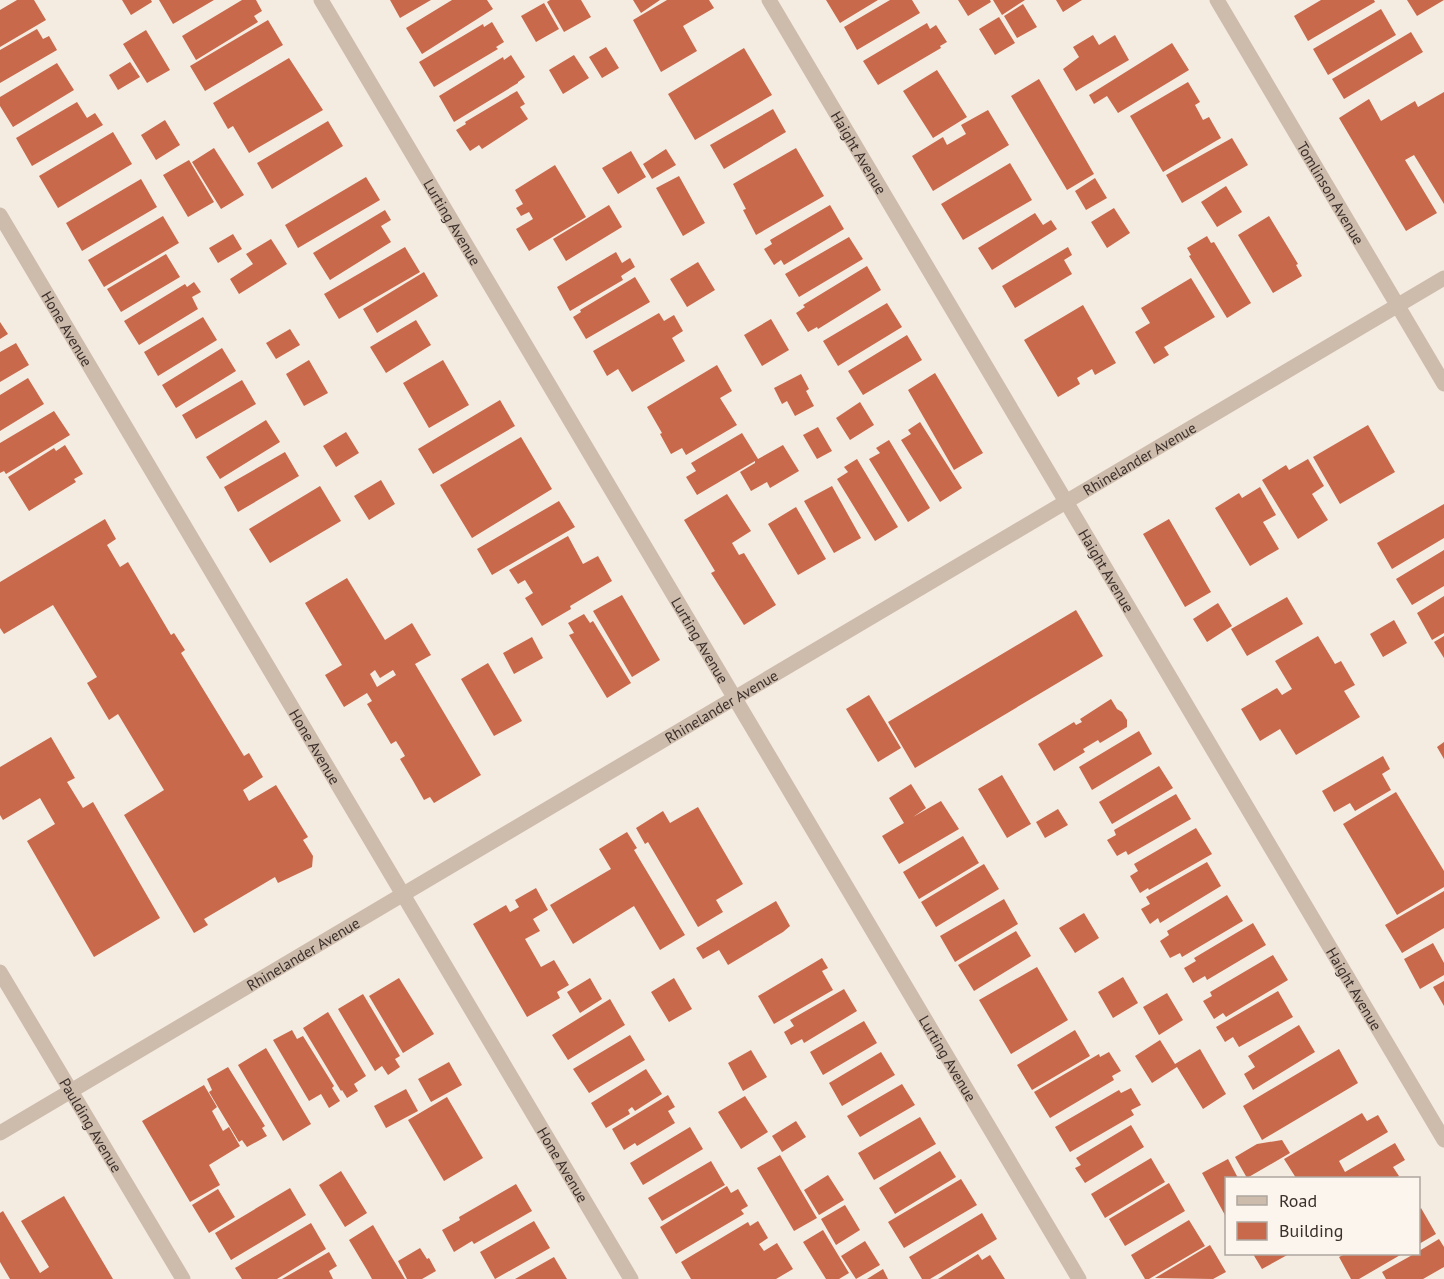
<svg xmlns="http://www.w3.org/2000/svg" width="1444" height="1279" font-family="'PT Sans',sans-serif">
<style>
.building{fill:#c8694b;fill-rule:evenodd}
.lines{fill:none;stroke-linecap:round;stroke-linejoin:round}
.minor{stroke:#cdbbac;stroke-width:15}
.labels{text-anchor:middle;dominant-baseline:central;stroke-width:4.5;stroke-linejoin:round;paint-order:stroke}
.street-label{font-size:15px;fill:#3b302b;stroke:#fbf5ee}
</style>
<rect width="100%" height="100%" fill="#f4ebe1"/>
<!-- building -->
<path class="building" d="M17,0H34L46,20L0,47V10Z
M122,0H151L152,2L131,15Z
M159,0H214L173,24Z
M242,0H256L262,11L254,16L258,22L196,60L182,36Z
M390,0H431L400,18Z
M452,0H487L493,9L422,54L406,28Z
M550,0H581L591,17L564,32L547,2Z
M633,0H660L641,13Z
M667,0H709L714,8L683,26L697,51L661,72L633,20Z
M826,0H878L840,23Z
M890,0H912L920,13L857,50L844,27Z
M958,0H990L991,2L968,16Z
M993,0H1025L1002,15Z
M1056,0H1082L1063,12Z
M1321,0H1374L1375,2L1308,41L1294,16Z
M1407,0H1444L1417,16Z
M544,3L559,29L536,42L521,16Z
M1023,4L1037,27L1017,38L1004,16Z
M1381,9L1396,35L1328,75L1313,49Z
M999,17L1015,43L995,55L979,29Z
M268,20L283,45L205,91L190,66Z
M492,22L504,42L496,47L498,49L434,87L419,62L483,24L484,27Z
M927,23L930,29L936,25L947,42L940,46L941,48L878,85L863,61Z
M37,29L43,39L49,36L57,50L0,83V50Z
M146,30L170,70L147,83L123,44Z
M1411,32L1423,52L1344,99L1332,79Z
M1093,35L1099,45L1115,35L1129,60L1076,91L1063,69L1079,57L1073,47Z
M1172,43L1189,70L1118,113L1107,96L1094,104L1089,95Z
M606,47L619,68L602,78L589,57Z
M744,48L772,95L695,140L668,94Z
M511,55L525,77L518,82V83L454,122L439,96L503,57L504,60Z
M574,55L589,78L563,94L549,70Z
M289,58L323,110L249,153L233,126L228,129L213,103Z
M130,62L140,77L118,90L109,75Z
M57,63L74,90L13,127L0,106V97Z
M937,70L967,117L933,138L903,91Z
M1039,79L1094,174L1067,190L1011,96Z
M1188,82L1200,102L1195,105L1203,120L1209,117L1221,138L1163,172L1130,116Z
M517,91L525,104L520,107L528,119L482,149L479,145L470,151L456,130L466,124L465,122Z
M1444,92V204L1414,155L1405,160L1437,213L1406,231L1339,118L1369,99L1381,121L1415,101L1418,107Z
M77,102L87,118L95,113L103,125L32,166L16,138Z
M773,109L786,132L724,169L710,145Z
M988,110L1009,145L933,191L912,156L943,137L947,145L966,134L961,125Z
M165,120L180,145L156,160L141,135Z
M328,121L343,146L272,189L257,163Z
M113,132L132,164L58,208L39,176Z
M1232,138L1248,165L1182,203L1166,175Z
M214,148L244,195L221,209L192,162Z
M796,148L824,196L756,235L743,210L746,209L733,184Z
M666,149L676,165L652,179L643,164Z
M631,151L646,177L618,194L602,168Z
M189,160L214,202L188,217L163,175Z
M1010,163L1032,200L963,240L941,204Z
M555,165L586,217L529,251L516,229L533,219L529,212L521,216L516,208L523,204L515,190Z
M679,176L705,223L683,236L656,188Z
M366,177L380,200L298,248L285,225Z
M1095,178L1107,198L1086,210L1075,191Z
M141,179L157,207L82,251L66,223Z
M1226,186L1242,212L1217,227L1201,202Z
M609,205L622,227L566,261L553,239Z
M830,205L844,229L784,265L781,260L774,265L764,249L772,244L770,240Z
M1114,208L1130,233L1107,248L1091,222Z
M385,210L391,220L381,226L391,242L330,280L313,253Z
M1035,213L1043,225L1051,220L1057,229L992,270L978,248Z
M163,216L179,243L104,287L88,260Z
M1269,216L1298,264L1296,265L1302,276L1273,293L1238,235Z
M233,234L242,249L218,263L209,248Z
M1207,236L1211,243L1214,242L1251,303L1227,318L1189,256L1191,255L1187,248Z
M849,237L863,259L799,297L785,274Z
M271,239L287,264L239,294L230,279L253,264L246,254Z
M405,247L420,272L339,319L324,294Z
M1068,247L1072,255L1064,260L1072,274L1015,308L1002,286Z
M616,252L622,263L630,258L635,267L621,276L623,280L570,311L557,287Z
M166,254L180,277L121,312L107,289Z
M698,262L715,290L687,307L670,279Z
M867,266L881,290L818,329L817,327L808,332L796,313L805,307L803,305Z
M424,272L438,296L377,333L363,309Z
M635,277L650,302L586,339L573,317L581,312L580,310Z
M1191,278L1215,317L1164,347L1169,355L1154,364L1135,332L1150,323L1141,308Z
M194,282L201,292L192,297L198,309L139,345L124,321L185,284L187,287Z
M887,303L902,327L838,366L823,341Z
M1083,305L1116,363L1095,375L1092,369L1077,378L1080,384L1058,397L1024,340Z
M659,313L664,321L674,315L683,331L672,338L685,361L632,392L618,369L607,376L593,351Z
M203,317L217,340L158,376L144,352Z
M771,319L789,350L762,366L744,335Z
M416,320L431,345L386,373L370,347Z
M0,322L8,334L0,339Z
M290,329L300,345L276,359L266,343Z
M907,335L922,360L863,395L848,371Z
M16,343L29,365L0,382V352Z
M222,348L236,371L176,408L162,385Z
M309,360L328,393L304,406L286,374Z
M443,360L469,405L429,428L403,383Z
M717,365L732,391L720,398L737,425L686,455L682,448L671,454L660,434L662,433L647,407Z
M935,373L983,453L954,470L908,390Z
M801,374L809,389L806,391L814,406L795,416L787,401L782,404L774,388Z
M28,378L44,404L0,431V395Z
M242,380L256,404L196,439L182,415Z
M500,400L515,426L433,474L418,449Z
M860,402L874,425L850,440L836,418Z
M54,411L70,435L6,474L4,471L0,473V443Z
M266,420L280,442L220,479L206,457Z
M920,422L962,488L940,502L901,440L911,434L908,430Z
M1368,425L1395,472L1340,504L1313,457Z
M818,427L832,451L817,459L803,435Z
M346,432L359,453L336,467L323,446Z
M742,433L758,459L783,445L799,471L770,488L767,482L751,491L740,472L755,463V461L697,495L686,477L696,471L691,463Z
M521,437L552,489L472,538L440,485Z
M889,440L930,508L908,522L869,459L880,453L876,448Z
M65,445L83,474L74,479L76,482L29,511L8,477L54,448L56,451Z
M285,452L299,476L238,512L224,487Z
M857,459L898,527L875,541L837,479L848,472L844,467Z
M1308,459L1324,486L1312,494L1328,520L1298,539L1262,480L1286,465L1289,470Z
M381,480L395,504L369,520L354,496Z
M320,486L341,521L270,563L249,529Z
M832,486L861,538L834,553L804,501Z
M1260,487L1276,515L1263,522L1279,549L1250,566L1215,508L1239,493L1242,498Z
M727,494L751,531L732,543L739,555L744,553L776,605L744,625L711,573L715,571L684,520Z
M559,501L575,527L492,575L477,549Z
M1444,504V538L1392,569L1377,543Z
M796,507L826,559L798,575L768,524Z
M105,519L116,539L107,545L120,567L128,562L171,635L174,633L185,650L181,653L244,756L249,753L263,777L243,790L249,801L276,785L308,837L303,840L313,856L312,867L278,883L275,877L204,919L208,925L194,933L124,815L164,790L118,714L109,720L87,683L97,677L53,605L4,634L0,628V582Z
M1169,519L1211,592L1185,607L1143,534Z
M568,536L583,564L598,556L612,581L570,606L571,609L542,626L525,598L533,593L525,580L518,584L509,570Z
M1444,550V586L1412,605L1396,579Z
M347,578L385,640L412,623L431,655L415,664L481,775L434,803L430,797L424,800L412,779L400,759L405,756L401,749L396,741L391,744L367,704L372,701L367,693L344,707L325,675L342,665L305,603ZM375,670L380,678L393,670L396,675L377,687L370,674Z
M622,595L660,660L632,677L593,611Z
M1444,596V633L1432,640L1417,613Z
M1287,597L1303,624L1247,656L1231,629Z
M1218,603L1232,626L1207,642L1193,619Z
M1076,610L1103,656L915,768L888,722Z
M584,614L590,623L593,621L631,683L607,698L569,635L574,633L568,623Z
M1394,620L1407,643L1383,657L1370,634Z
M1318,636L1335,664L1341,661L1355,685L1344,691L1360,717L1296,755L1280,729L1260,741L1241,709L1277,688L1282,695L1292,689L1275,661Z
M1444,636V658L1434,642Z
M532,637L543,658L514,674L503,653Z
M488,663L522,721L494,736L461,679Z
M869,695L901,748L878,762L846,709Z
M1111,699L1117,709L1122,712L1127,720V727L1100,743L1098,740L1083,749L1085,752L1054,771L1038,744L1074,722L1076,725L1082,722L1080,719Z
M1139,731L1152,754L1092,790L1079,767Z
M51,737L75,778L67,782L83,808L93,802L160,918L94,957L27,841L55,824L40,798L3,820L0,815V767Z
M1444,742V759L1437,747Z
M1383,756L1390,769L1382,774L1391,790L1355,811L1350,803L1334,812L1322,791Z
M1159,766L1173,788L1112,824L1099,802Z
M1002,775L1031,824L1007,838L978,789Z
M911,784L926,808L913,817L941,801L959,829L899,864L882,836L904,823L889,798Z
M1396,792L1444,871V887L1397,915L1343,824Z
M1176,794L1191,819L1128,855L1126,851L1117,856L1107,840L1116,835L1114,830Z
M698,807L743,884L716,900L723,912L698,927L648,842L645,844L636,828L663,811L670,823Z
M1058,809L1068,825L1045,838L1036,822Z
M1196,828L1212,854L1149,890L1148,888L1140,893L1130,876L1138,871L1134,864Z
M627,832L637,848L634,850L685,935L660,950L634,906L573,944L550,905L611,869L599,849Z
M963,836L979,863L919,899L903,872Z
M1207,862L1221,886L1160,923L1158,918L1150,924L1141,909L1150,904L1146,897Z
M984,864L999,889L936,927L921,902Z
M536,888L548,910L533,919L540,931L525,939L541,967L554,960L569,985L557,992L560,998L527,1017L473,924L506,905L510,912L519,907L515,900Z
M1444,891V928L1402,953L1385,925Z
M1227,895L1243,921L1182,957L1180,953L1170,958L1160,941L1169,935L1167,931Z
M1004,899L1018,924L955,962L940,936Z
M776,901L790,926L783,932L728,965L719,950L703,959L696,948Z
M1084,913L1099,938L1075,953L1059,928Z
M1253,923L1266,945L1207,980L1205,976L1193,983L1184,968L1196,961L1194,958Z
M1016,931L1031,956L974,991L958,965Z
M1433,943L1444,963V975L1420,989L1404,959Z
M1273,955L1288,980L1226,1017L1223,1013L1214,1019L1203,1001L1212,996L1210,992Z
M822,958L828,968L822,971L833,990L774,1024L758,996Z
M1037,967L1068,1020L1011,1054L979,1000Z
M1123,977L1138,1003L1113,1018L1098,992Z
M399,978L434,1034L403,1053L369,996Z
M590,978L602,999L580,1013L567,992Z
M674,978L692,1009L669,1022L651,992Z
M1444,981V1006L1433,987Z
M844,989L857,1011L804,1043L802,1039L791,1045L784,1032L794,1026L790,1020Z
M1278,991L1293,1017L1239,1047L1233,1037L1225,1042L1216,1027Z
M1167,993L1183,1020L1159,1035L1143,1007Z
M363,994L400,1056L395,1059L400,1067L388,1075L382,1066L375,1071L338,1009Z
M610,999L625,1025L568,1060L552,1035Z
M328,1012L366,1076L354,1084L358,1091L347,1098L342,1090L341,1091L303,1028Z
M864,1021L877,1043L823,1075L810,1052Z
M1299,1025L1315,1052L1253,1090L1244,1074L1255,1067L1248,1056Z
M292,1030L297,1039L303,1036L334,1086L332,1088L340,1101L329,1108L321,1094L309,1101L273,1040Z
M1075,1030L1090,1056L1032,1090L1017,1065Z
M630,1035L645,1060L589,1093L573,1069Z
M1160,1040L1175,1064L1200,1049L1226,1094L1203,1109L1177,1067L1152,1083L1135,1056Z
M266,1048L311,1124L283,1141L238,1065Z
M1339,1049L1358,1083L1262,1140L1243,1106Z
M751,1050L767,1077L743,1091L728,1063Z
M881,1052L895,1075L842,1106L829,1083Z
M1109,1052L1121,1071L1112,1076L1114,1080L1050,1118L1034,1092L1099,1054L1100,1057Z
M449,1062L462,1085L431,1102L418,1079Z
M228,1067L265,1126L262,1128L267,1136L247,1147L242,1140L239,1142L209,1092L212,1090L207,1079Z
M646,1069L662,1094L635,1111L632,1107L628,1110L630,1114L606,1128L591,1103Z
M902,1084L915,1105L860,1137L847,1116Z
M204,1085L217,1107L212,1111L223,1131L229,1127L240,1146L209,1165L220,1185L190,1202L142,1121Z
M1131,1088L1141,1105L1131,1110L1134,1115L1070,1152L1055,1127L1119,1090L1121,1093Z
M406,1089L418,1111L386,1128L374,1106Z
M668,1095L675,1107L668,1111L675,1123L637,1146L635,1143L624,1150L612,1129Z
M745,1096L768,1132L741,1149L718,1112Z
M447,1097L483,1158L444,1181L408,1120Z
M1362,1113L1367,1121L1378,1115L1388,1132L1339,1161L1345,1172L1395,1143L1405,1160L1393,1167L1399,1176L1395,1178H1296L1284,1159Z
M920,1117L936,1144L874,1180L858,1153Z
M796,1121L806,1137L782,1152L772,1136Z
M1131,1125L1144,1147L1085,1183L1075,1168L1081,1165L1076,1158Z
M690,1127L703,1149L643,1185L630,1163Z
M1282,1140L1290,1153L1247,1178L1235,1157L1257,1144Z
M940,1151L956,1177L895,1214L879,1188Z
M780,1155L817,1218L794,1231L757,1168Z
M1151,1158L1165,1182L1105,1218L1091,1194Z
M1228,1159L1238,1178H1226V1217L1202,1173Z
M711,1161L725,1185L662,1221L648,1198Z
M341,1171L367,1213L345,1227L319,1185Z
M828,1175L844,1200L819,1215L804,1190Z
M961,1179L977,1205L904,1248L888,1222Z
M1169,1183L1185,1211L1125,1246L1109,1219Z
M516,1184L532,1211L474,1244L472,1241L454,1252L442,1230L460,1220L459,1217Z
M727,1186L731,1193L738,1189L748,1206L741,1210L744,1214L676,1254L660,1227Z
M290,1188L306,1215L231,1260L215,1233Z
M218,1189L235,1217L209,1233L192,1205Z
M64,1196L113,1279H10L0,1262V1213L3,1211L40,1273L49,1267L21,1221Z
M845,1205L860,1230L836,1245L821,1219Z
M1421,1208L1436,1234L1419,1244V1210Z
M982,1213L997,1239L930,1279H922L909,1257Z
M1189,1220L1205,1246L1149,1279H1145L1131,1255Z
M534,1221L550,1248L495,1279L480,1252Z
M758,1221L768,1238L759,1244L764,1251L777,1243L793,1269L776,1279H691L681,1262L748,1222L750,1226Z
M311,1223L326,1249L277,1279H242L235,1268Z
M373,1225L391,1256L405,1279H372L367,1270L349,1240Z
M823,1230L849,1273L839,1279H826L803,1242Z
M1439,1239L1444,1247V1267L1423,1279H1386L1382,1272L1414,1254H1419V1251Z
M865,1241L880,1265L856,1279L841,1256Z
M1210,1245L1226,1272L1213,1279L1155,1278Z
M420,1248L427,1259L429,1258L436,1271L422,1279H407L398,1261Z
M329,1252L337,1266L329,1271L333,1279H282Z
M978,1254L982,1260L990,1255L1005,1279H938Z
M1253,1254H1289L1262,1269Z
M1345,1254H1402L1359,1279H1351L1339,1257Z
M554,1257L567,1279H515Z
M883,1269L888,1279H867Z"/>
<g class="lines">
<!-- minor -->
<g class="minor">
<path id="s1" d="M321,0L1079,1279"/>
<path id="s2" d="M769,0L1444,1140"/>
<path id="s3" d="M1217,0L1444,384"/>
<path id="s4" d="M0,215L631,1279"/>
<path id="s5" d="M0,972L183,1279"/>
<path id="s6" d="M0,1133L1444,278"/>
</g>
</g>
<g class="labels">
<!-- street labels -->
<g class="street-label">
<text stroke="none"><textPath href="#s2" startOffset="177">Haight Avenue</textPath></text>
<text stroke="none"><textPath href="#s3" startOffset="224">Tomlinson Avenue</textPath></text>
<text stroke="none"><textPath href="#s1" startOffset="258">Lurting Avenue</textPath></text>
<text stroke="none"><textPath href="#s4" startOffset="132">Hone Avenue</textPath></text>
<text stroke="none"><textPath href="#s6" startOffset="1324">Rhinelander Avenue</textPath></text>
<text stroke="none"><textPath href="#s2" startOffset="663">Haight Avenue</textPath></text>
<text stroke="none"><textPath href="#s1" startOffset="744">Lurting Avenue</textPath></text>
<text stroke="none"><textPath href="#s6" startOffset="838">Rhinelander Avenue</textPath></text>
<text stroke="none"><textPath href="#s4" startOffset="618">Hone Avenue</textPath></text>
<text stroke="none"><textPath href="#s6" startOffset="352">Rhinelander Avenue</textPath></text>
<text stroke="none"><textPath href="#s2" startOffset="1149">Haight Avenue</textPath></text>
<text stroke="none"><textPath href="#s1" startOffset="1230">Lurting Avenue</textPath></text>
<text stroke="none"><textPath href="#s5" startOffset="178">Paulding Avenue</textPath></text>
<text stroke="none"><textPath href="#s4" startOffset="1104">Hone Avenue</textPath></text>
</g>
</g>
<!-- legend -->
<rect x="1225" y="1177" width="195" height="78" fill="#fbf5ee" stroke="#aea6a0" stroke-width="1.5"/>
<rect x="1237" y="1196" width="30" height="9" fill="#cdbbac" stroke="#aea6a0" stroke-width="1.5"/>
<text x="1279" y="1207" font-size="18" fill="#3b302b">Road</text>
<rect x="1237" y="1222" width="30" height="18" fill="#c8694b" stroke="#aea6a0" stroke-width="1.5"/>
<text x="1279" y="1237" font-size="18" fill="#3b302b">Building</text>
</svg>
